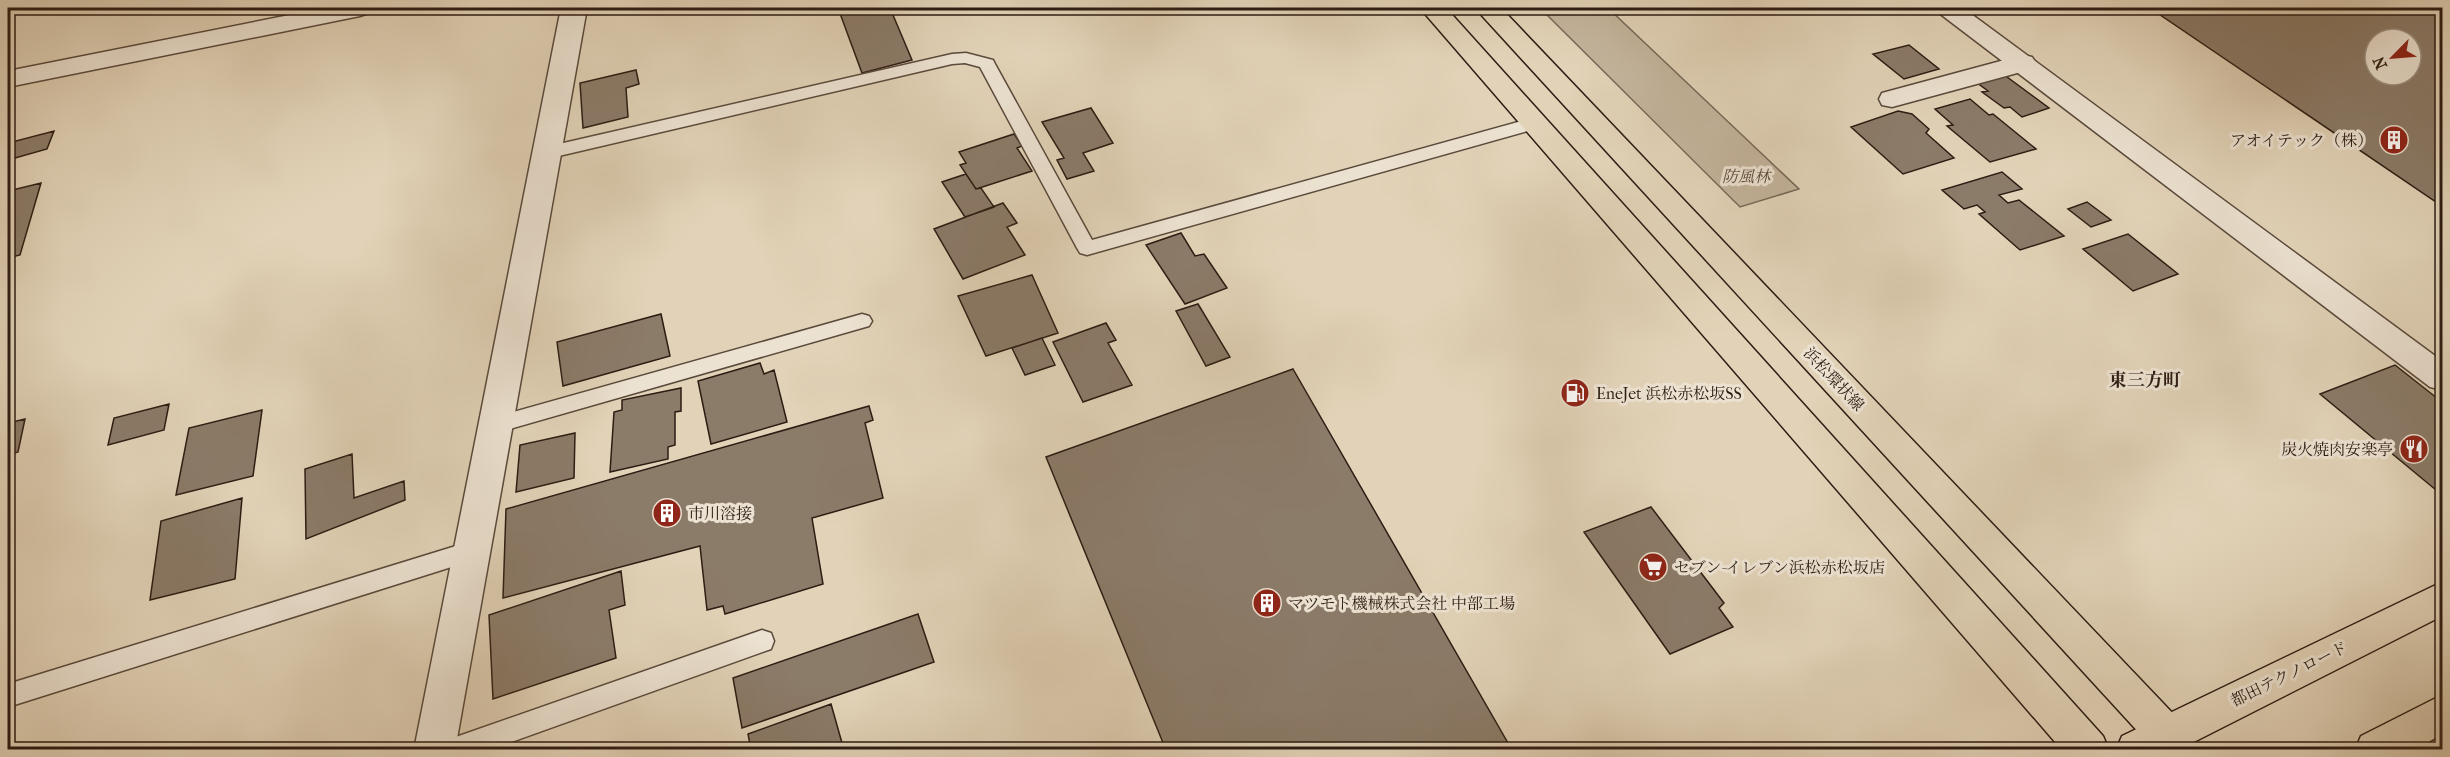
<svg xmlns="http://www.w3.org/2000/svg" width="2450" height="757" font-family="'IM FELL French Canon','Noto Serif JP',serif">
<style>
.green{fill:#c3b49c;stroke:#786858;stroke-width:1.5}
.building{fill:#8b7b69;stroke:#2c1c13;stroke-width:1.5;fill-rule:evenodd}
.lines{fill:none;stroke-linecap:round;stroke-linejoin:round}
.service-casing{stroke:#5a4a3c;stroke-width:3}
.minor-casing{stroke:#5a4a3c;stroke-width:3}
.tertiary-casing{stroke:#5a4a3c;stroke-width:3}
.primary-casing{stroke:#2c1c13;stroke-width:3}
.trunk-casing{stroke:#2c1c13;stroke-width:3}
.service{fill:#ece2d1;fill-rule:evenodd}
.minor{fill:#ece2d1;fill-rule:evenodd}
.tertiary{fill:#ece2d1;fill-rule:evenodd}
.primary{fill:#e2d3b8;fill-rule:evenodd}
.trunk{fill:#e2d3b8;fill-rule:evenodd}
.labels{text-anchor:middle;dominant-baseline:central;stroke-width:6;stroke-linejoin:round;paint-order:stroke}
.poi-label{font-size:16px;fill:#2c1c13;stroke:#ece2d1;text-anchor:start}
.park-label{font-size:16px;font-style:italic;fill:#594a3c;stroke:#ece2d1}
.street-label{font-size:16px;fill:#2c1c13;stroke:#ece2d1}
.neighbourhood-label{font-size:18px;font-weight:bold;fill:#2c1c13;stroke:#ece2d1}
</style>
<rect width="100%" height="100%" fill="#e2d3b8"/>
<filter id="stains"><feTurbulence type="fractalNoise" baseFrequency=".00333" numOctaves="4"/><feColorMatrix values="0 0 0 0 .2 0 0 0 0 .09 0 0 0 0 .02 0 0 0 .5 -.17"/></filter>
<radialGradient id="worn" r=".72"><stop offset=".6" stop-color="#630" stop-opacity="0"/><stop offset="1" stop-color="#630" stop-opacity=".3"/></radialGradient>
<!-- green -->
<path class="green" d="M1540,8H1608L1799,189L1740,207Z"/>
<!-- building -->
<path class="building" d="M838,8H890L912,60L862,73Z
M2150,8H2442V206ZM2375,39H2411V75H2375Z
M1909,45L1939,69L1904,79L1873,54Z
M636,70L639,84L626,88L628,117L583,128L580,83Z
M2003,74L2049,108L2022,117L2010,107L2004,108L1982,92L1988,91L1976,82Z
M1970,99L1989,115L1993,114L2036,149L1990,162L1947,126L1953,125L1935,109Z
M1091,108L1113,143L1083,153L1094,171L1067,179L1057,160L1064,158L1042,122Z
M1898,111L1912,114L1929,129L1926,133L1954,158L1903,174L1851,127Z
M54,131L47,149L8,160V143Z
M1014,134L1022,146L1017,148L1032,171L976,189L960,165L966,163L959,152Z
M2002,172L2022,189L1999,195L2008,203L2019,200L2064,236L2020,250L1979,214L1985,212L1977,205L1964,209L1942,190Z
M966,174L976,189L981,188L994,207L965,217L942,182Z
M41,183L20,255L8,258V191Z
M2087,202L2111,220L2091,227L2068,209Z
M1003,203L1017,223L1007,227L1025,255L963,279L934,229Z
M1181,233L1195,256L1204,254L1227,288L1185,304L1146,245Z
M2128,234L2178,274L2133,291L2083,249Z
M1032,275L1058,333L986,356L958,296Z
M1198,304L1230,357L1206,366L1176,311Z
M661,314L670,356L563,386L557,342Z
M1106,323L1116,340L1108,343L1132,385L1083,402L1053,342Z
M1042,338L1055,365L1025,375L1012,348Z
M760,363L764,374L774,370L787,422L711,444L698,381Z
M2395,365L2442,402V495L2320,394Z
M1293,369L1512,750H1166L1046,457Z
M681,388V411L675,412V445L668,447V459L610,472L614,412L622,410V400Z
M169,404L164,430L108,445L114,418Z
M869,406L873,420L865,423L883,498L812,518L823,584L725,614L723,606L707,610L700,546L503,598L506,509Z
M262,410L253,476L176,495L189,428Z
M25,419L18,452L8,455V423Z
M575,433L574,478L516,492L520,445Z
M352,454L354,498L404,481L405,500L306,539L305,469Z
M242,498L235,579L150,600L161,521Z
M1651,507L1724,603L1719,608L1733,627L1670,654L1584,532Z
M621,571L625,605L609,610L616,658L493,699L489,615Z
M918,614L934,662L742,728L733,678Z
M831,704L844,750H751L748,734Z"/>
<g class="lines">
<!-- service casing -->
<g class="service-casing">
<path id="service" d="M966,53L993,60L995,64L1092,240L1536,117L1542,119L1545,123L1542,127L1087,255L1080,253L1077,248L980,67L965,63L952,64L546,159L540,157L537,153L540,149L546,147L952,54Z
M862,314L869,316L872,321L869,326L496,433L488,431L485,425L488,419L496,417Z
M472,541L480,544L484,551L480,558L8,707V684Z
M762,630L771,633L774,641L771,649L489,750H440L444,741L453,738Z"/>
</g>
<!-- minor casing -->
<g class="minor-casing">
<path id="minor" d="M325,8H373L369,13L360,16L8,87V71Z
M2023,55L2032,57L2036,63L2032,69L1892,107L1882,105L1879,99L1882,93Z"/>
</g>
<!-- tertiary casing -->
<g class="tertiary-casing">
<path id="tertiary" d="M561,8H587L455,750H414Z
M1935,8H1963L2442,361V390L2430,387L1939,13Z"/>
</g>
<!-- primary casing -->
<g class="primary-casing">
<path id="primary" d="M1420,8H1446L2103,736L2109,750H2062Z
M1475,8H1501L2181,722L2187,735L2181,748H2153Z"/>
</g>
<!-- trunk casing -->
<g class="trunk-casing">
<path id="trunk" d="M2442,582V616L2178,750H2116L2122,736Z
M2442,695V734L2415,750H2355L2361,736Z"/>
</g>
<!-- service -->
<use href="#service" class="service"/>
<!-- minor -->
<use href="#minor" class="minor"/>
<!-- tertiary -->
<use href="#tertiary" class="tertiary"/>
<!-- primary -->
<use href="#primary" class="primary"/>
<!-- trunk -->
<use href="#trunk" class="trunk"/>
</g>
<!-- icons -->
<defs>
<g id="building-disc" transform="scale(1.5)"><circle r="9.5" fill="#8f2418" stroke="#ece2d1"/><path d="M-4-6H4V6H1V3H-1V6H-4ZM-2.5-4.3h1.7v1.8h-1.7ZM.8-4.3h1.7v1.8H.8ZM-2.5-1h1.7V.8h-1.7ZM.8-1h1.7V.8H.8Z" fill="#fff"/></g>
<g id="fuel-disc" transform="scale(1.5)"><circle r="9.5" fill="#8f2418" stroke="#ece2d1"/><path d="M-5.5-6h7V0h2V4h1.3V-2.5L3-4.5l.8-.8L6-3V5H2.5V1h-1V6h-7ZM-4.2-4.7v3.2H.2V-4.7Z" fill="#fff"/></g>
<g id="restaurant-disc" transform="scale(1.5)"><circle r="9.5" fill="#8f2418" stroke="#ece2d1"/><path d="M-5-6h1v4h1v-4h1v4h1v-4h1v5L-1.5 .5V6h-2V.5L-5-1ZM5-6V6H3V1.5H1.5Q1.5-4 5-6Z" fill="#fff"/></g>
<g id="supermarket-disc" transform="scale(1.5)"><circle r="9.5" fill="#8f2418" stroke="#ece2d1"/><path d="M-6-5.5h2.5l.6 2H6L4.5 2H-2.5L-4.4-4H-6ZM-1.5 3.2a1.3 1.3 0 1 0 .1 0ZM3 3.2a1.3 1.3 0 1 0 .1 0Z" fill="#fff"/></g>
</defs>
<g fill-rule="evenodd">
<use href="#building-disc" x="2394" y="140"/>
<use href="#fuel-disc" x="1575" y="393"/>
<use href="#restaurant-disc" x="2414" y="449"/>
<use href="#building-disc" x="667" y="513"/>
<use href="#supermarket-disc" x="1653" y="567"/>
<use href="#building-disc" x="1267" y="603"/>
</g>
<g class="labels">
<!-- poi labels -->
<g class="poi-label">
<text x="2373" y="140" text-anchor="end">アオイテック（株）</text>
<text x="1596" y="393">EneJet 浜松赤松坂SS</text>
<text x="2393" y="449" text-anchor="end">炭火焼肉安楽亭</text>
<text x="688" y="513">市川溶接</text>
<text x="1674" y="567">セブン-イレブン浜松赤松坂店</text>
<text x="1288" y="603">マツモト機械株式会社 中部工場</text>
</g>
<!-- park labels -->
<g class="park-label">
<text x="1746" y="176">防風林</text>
</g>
<!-- street labels -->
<g class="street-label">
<text transform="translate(1834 379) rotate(47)">浜松環状線</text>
<text transform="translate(2289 674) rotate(-26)">都田テクノロード</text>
</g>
<!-- neighbourhood labels -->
<g class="neighbourhood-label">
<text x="2145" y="380">東三方町</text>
</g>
</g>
<!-- margin -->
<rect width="2450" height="757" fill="none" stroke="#e2d3b8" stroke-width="30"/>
<rect x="9" y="9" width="2432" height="739" fill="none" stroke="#2c1c13" stroke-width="3"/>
<rect x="15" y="15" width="2420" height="727" fill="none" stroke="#2c1c13" stroke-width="1.5"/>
<!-- north arrow -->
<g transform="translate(2393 57) rotate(245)"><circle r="28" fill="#ece2d1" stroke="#9f9385" stroke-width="1.5"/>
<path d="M0-4.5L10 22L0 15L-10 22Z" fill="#8f2418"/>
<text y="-9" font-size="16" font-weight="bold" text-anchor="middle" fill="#2c1c13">N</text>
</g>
<rect width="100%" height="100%" filter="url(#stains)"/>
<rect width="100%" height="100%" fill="url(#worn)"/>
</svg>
